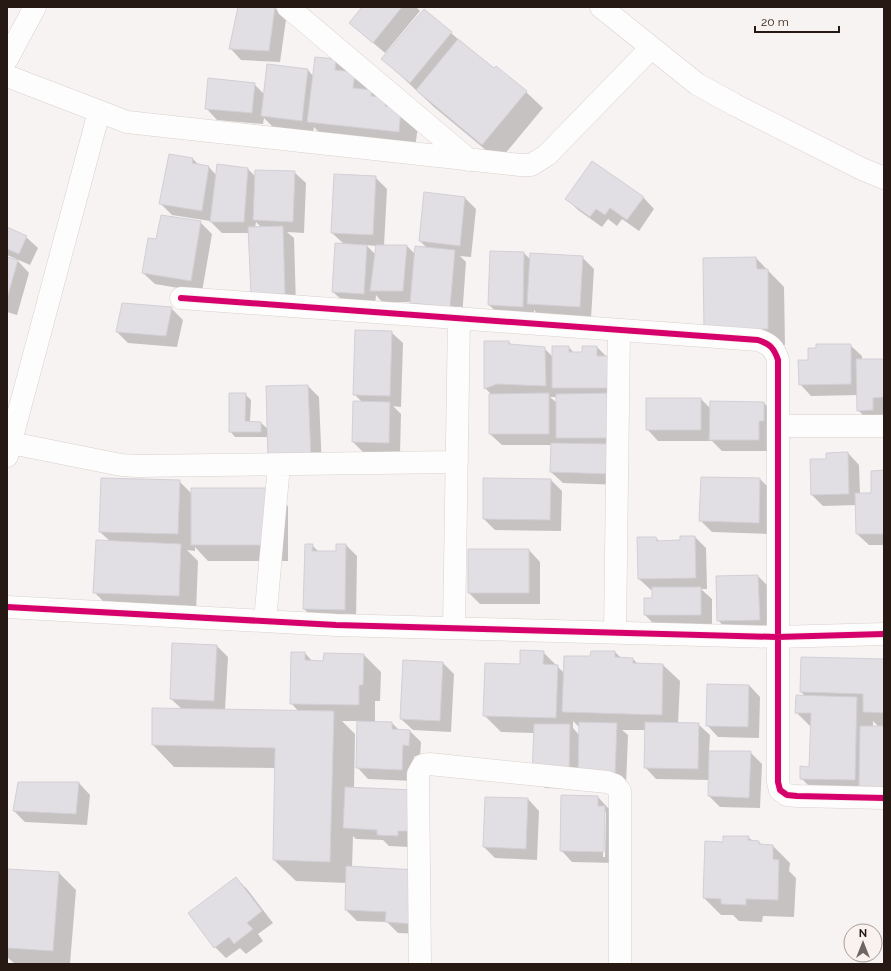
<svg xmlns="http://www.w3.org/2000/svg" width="891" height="971" font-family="Raleway,sans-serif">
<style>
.shadow{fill:#0003;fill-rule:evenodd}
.building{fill:#e1dee4;stroke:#d2d0d6}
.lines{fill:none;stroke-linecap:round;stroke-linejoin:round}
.minor-casing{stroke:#d9d0cc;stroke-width:23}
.minor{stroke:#fefdfd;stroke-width:22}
.cycleway-casing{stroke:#faf2ef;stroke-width:8}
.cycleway{stroke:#d6006c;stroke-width:6}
</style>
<rect width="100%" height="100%" fill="#f7f3f2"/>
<!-- shadow -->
<path class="shadow" d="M239,7L275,8L286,20L280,62L241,60L230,48Z
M364,7H416L420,11L385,53L350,23Z
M451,33L494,70L526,92L543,108L499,161L434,107L383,59Z
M335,59L418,126L415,148L325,139L314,127L313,132L273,127L264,118L263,124L217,120L206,108L254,84L264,94L268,65L308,70L313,76Z
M193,159L199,165L209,167L216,175L248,169L256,177L294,172L306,183L304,233L287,232L294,238L296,305L263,306L249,233H222L210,221L172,215L160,203ZM256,222L262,228H255Z
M375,177L387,189L384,246H407L415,254L427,248L420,241L425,194L465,198L476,209L471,257L460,256L466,262L462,318L422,314L411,302H382L376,295L375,305L345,303L333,292L344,244L332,233ZM366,245L377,246L376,255Z
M643,197L654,209L639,231L622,219L617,226L608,219L602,227L578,210L567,199Z
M200,222L212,234L202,292L155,284L143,273L157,241Z
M7,228L26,237L38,248L30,265L7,255Z
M524,253L530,259L582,257L594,269L591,318L539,315L534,310V318L501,316L489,305Z
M7,258L18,261L29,273L17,315L7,312Z
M756,258L784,287L785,345L722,346Z
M122,304L171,308L183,320L177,347L128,343L117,332Z
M391,332L403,343L401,407L393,406L401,414L400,454L364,453L353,442L362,402L354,394Z
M509,342L512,345L544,348L553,357L569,347L574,353H583L597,347L607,357L622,485L563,483L551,472L552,445H502L490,434L492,395L485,388ZM550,397H557V403Z
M850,345L862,356V360H884V421L870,422L858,410V395L811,396L800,384L809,361Z
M308,386L319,397L322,470L267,387Z
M245,394L251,400L250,422L261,423L267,428V437H235L230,431Z
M701,399L711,409V402L764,403L775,414L770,451H722L712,441H658L647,429Z
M848,453L859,465L860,494H872L884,471V545H869L857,534V505L823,506L812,495L828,460Z
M702,478L760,479L771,490L770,534L712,532L700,520Z
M551,480L562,491L561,531L495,530L484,519Z
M179,481L192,494L271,489L288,506V561H208L195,547V551L187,550L198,561L196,612L111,609L94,592L111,542L100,532Z
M695,537L706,548L707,589H701L712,599V626H656L645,615L653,599V590H651L639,579L656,538L660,542L681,541Z
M312,545L319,552H337L346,545L357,556L356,621L316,620L304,609Z
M529,550L540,562V604H480L469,593Z
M758,576L769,587L771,631L729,632L718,620Z
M216,645L228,657L225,710L299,712L291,703L305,653L313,662H324L364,655L381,672L380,701H375V722L392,723L399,730L410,731L421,742L420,757L414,756L413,781L368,779L357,767L358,721H342L355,734L354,789L412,791L409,847L389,846L383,840L356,839L353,836L352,868L425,934L398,933L387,922L357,921L346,910L347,883L296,881L274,860L276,768L174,767L153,745V709H182L171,699Z
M543,652L564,673L591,657L615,652L621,658L633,659L638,664L663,665L680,681L678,724H698L710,735L709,752H750L762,764L760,808L720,807L709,796V780L656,779L645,767L646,730H622L628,735L626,786L580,789L545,788L533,777L534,733L501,732L484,715L521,665ZM573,721L580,728V736L573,728Z
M884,660V798L818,795L801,778L810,768L811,727L796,712L805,696L801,692ZM873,721L879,727H873Z
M443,663L454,674L451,732L413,730L401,719Z
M749,685L760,697L759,738L718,737L707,725Z
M79,783L90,795L87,825L25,822L14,811Z
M598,797L609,809L615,863L572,862L561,850ZM604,810L606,812L605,857H603Z
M528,799L539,811L537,860L495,858L484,847Z
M748,837L753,841L759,842L763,846H773L790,863L789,871L796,878L794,917L763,916L762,922L739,921L733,915H721L704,898L724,843Z
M7,870L59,873L76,890L70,964L14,963L7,957Z
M236,878L247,889L273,923L258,934L263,941L246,954L240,948L226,958L215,947Z"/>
<!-- building -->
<path class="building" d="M238,7H275L269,51L229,49Z
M362,7H402L373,43L349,23Z
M424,9L452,32L410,83L381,59Z
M458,39L494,68L496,66L527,91L482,145L416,90Z
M315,57L336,59L335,70L355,72L353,88L372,90L371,96L386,98L385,106L401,108L399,132L307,122Z
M267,64L308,69L302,121L261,116Z
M208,78L255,83L252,113L205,109Z
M169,154L193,158L192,163L209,166L202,211L159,204Z
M592,161L644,197L627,220L610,208L605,215L596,209L590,217L565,199Z
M217,164L248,168L244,222H210Z
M255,170L295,171L293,222L253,220Z
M334,174L376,176L373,235L331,233Z
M424,192L465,197L460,246L419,241Z
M161,215L201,221L191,281L142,273L148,238L156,239Z
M283,226L285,294L251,295L248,227Z
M7,227L27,236L19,254L7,249Z
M335,243L367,245L364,294L332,292Z
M376,245H407L403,291H370Z
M415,246L455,250L450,307L410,303Z
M490,251L524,252L523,307L488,305Z
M530,253L583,256L580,307L527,304Z
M7,257L18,260L7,299Z
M756,257L757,269H768V329L704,330L703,258Z
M122,303L172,307L166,336L116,332Z
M355,330L392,331L390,396L353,395Z
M484,341H509V344L545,347L546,386L497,384L484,389Z
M816,344H851V384L799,385L798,360H808V348H816Z
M552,346H569V352H582V346H597V356H614V388H552Z
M856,359H884V397L873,398V410L857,411Z
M308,385L311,459L268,461L266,386Z
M229,393H246L245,421L261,422V432H229Z
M549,393V434H489V394Z
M612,393L613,438H556V394Z
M646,398H701V430H646Z
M353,401L390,402L389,443L352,442Z
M710,401L764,402V421H759V440H709Z
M551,443L611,444V474L550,472Z
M848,452L849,494L811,495L810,459H826V453Z
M884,470V534H856L855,493H871V471Z
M701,477L760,478L759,523L699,521Z
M101,478L180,480L178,534L99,532Z
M483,478L551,479L550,520L483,519Z
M191,488H272V545H191Z
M680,536H695L696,578L638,579L637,537H656L657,541L680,540Z
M96,540L181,544L179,596L93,593Z
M305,544H313L312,551H336V544H346L345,610L303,609Z
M468,549H529V593H468Z
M758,575L760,620L717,621L716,576Z
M652,587H701V615H644V598H652Z
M172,643L217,645L214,701L170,699Z
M520,650L544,651L543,664L558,665L556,718L483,716L485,663L520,664Z
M591,651H615V657L633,658V663L663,664L662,715L562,712L564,656H590Z
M291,652H305V660L323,661L324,653L364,654L363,685H359V705L290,704Z
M801,657L884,659V713L863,712V694L800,692Z
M403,660L443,662L440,721L400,719Z
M707,684L749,685L748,727L706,726Z
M796,695L857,697L855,780L800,779V766L809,767L811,713H795Z
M152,708L334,711L330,862L273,860L275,748L152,745Z
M357,721L392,722V729L410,730L409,746L403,745L402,770L356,768Z
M579,722L617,723L615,775L578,773Z
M645,722L699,723L698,769L644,768Z
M534,724H570L569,778L532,777Z
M860,726H884V787L859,786Z
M709,751H751L749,798L708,796Z
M18,782H79L76,814L13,811Z
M345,787L413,790L411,831H398V836L377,835V830L343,828Z
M561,795L598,796V806H605L604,852L560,851Z
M485,797L528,798L526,849L483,847Z
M723,836H749L748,840L759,841V844L773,845V859L779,860L778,900L746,899V905L721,904V899L703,898L705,841L723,842Z
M346,866L417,870L414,924L385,922L386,912L345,910Z
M7,869L59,872L53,951L7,948Z
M236,877L262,911L247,923L253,929L234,944L229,937L214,948L188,913Z"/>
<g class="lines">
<!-- minor casing -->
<g class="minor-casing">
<path id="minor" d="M288,7L469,160
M601,7L697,84L735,105L862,169L884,178
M7,59L35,7
M7,76L127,122L520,165H531L547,155L651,48
M181,298L758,340C770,344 774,348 778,360V782L780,790L787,795L797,796L884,798
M778,426H884
M11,443L121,465L137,466L457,462
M7,456L99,112
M7,607L336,625L777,637L884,634
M265,621L279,465
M454,628L459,318
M615,632L619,330
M420,964L418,774L423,765L429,764L607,782L615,785L620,791V964"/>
</g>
<!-- minor -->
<use href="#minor" class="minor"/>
<!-- cycleway casing -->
<g class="cycleway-casing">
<path id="cycleway" d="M181,298L758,340C770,344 774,348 778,360V782L780,790L787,795L797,796L884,798
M7,607L336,625L777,637L884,634"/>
</g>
<!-- cycleway -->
<use href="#cycleway" class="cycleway"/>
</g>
<!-- border -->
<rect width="891" height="971" fill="none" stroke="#261913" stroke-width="16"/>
<!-- north arrow -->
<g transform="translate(863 943)"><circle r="19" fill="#faf2ef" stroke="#a59b97"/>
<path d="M0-3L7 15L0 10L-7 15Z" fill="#6f6561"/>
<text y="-6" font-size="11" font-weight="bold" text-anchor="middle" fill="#261913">N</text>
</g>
<!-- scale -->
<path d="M755 26v6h84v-6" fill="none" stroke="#261913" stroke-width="2"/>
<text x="761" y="26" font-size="12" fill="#261913" stroke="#faf2ef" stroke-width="3" paint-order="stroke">20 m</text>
</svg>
